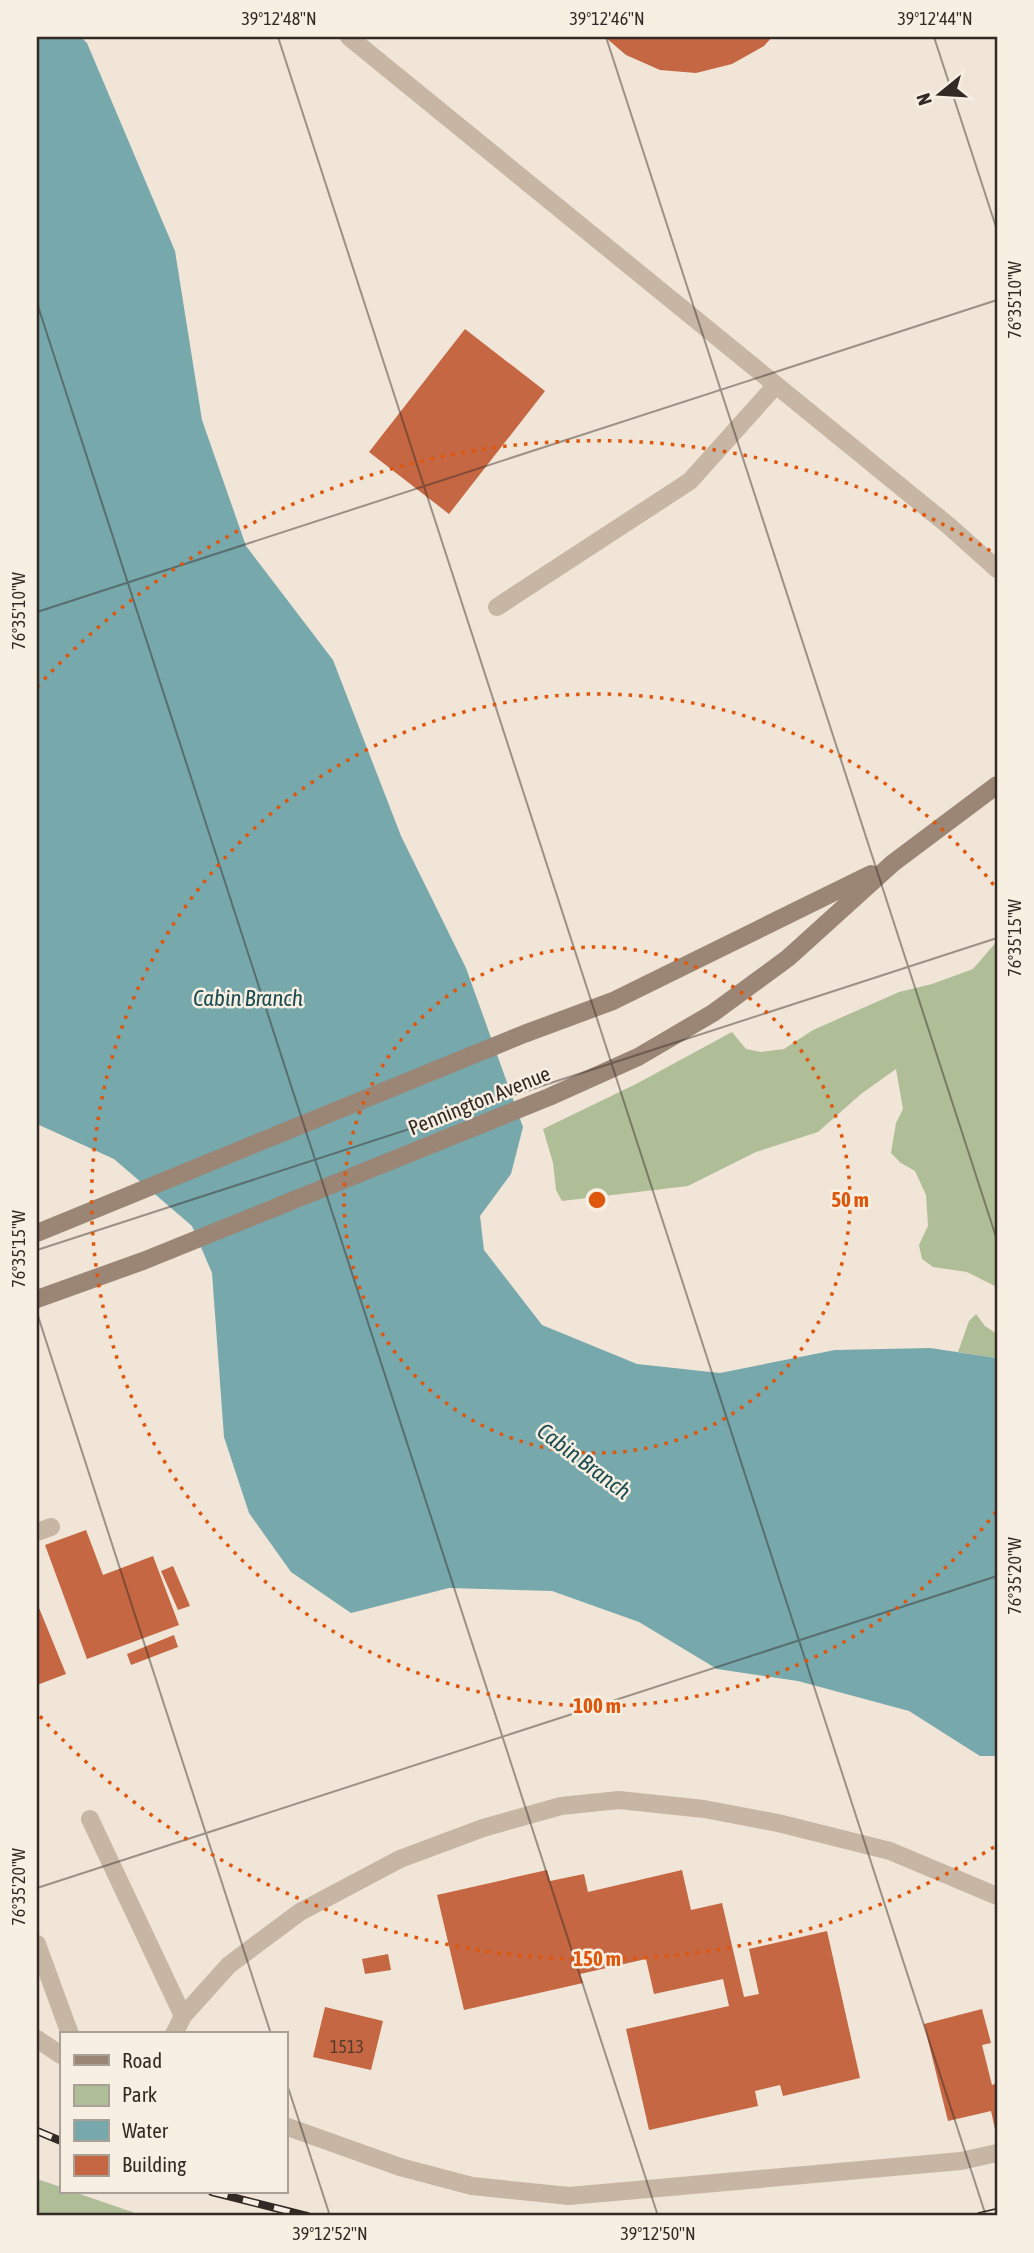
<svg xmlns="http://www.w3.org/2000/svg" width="1034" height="2253" font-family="'Asap Condensed',sans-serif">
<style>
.green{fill:#b0be98}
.water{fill:#77a8ac}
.building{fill:#c46742}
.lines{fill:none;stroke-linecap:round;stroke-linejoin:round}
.service{stroke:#c8b6a4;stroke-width:18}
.secondary{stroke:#9b8575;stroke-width:18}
.rail-casing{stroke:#332a25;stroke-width:8}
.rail{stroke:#f8efe3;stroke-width:5;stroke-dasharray:16;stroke-linecap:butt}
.ticks{fill:none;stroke:#332a25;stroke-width:2;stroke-opacity:0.45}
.ring{fill:none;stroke:#df570d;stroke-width:3.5;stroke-dasharray:3.5 7}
.labels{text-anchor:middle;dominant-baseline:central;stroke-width:5;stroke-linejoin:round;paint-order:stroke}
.number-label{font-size:18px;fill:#57392c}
.street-label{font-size:21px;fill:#332a25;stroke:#f8efe3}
.water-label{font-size:23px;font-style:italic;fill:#1c4d53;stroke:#f8efe3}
.centre{fill:#df570d;stroke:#f8efe3;stroke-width:3.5}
.ring-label{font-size:21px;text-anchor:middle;font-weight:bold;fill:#df570d;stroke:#f8efe3;stroke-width:5;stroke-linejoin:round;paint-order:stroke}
.neatline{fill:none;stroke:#332a25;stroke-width:2.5}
.ticks-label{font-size:18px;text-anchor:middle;fill:#332a25}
</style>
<rect width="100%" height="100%" fill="#f0e5d7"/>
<!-- green -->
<path class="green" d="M997,941V1287L967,1272L933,1267L922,1259L919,1245L928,1226L926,1195L915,1171L901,1163L891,1153L896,1123L903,1109L896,1069L861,1094L818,1132L756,1152L688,1186L562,1201L556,1190L553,1163L543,1129L636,1084L732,1032L746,1049L761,1052L784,1049L813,1030L899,992L932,984L973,969Z
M976,1314L985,1326L997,1334V1358L958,1352L969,1321Z
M37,2179L61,2187V2192H74L144,2216H37Z"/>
<!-- water -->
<path class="water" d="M37,37H81L87,43L175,251L202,420L246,546L333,660L401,836L466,968L523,1127L511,1174L480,1216L484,1250L542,1325L637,1364L720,1373L835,1350L930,1348L997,1358V1756H980L909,1711L798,1681L717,1669L639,1622L552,1591L449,1588L351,1613L291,1572L249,1513L224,1437L212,1273L192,1226L114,1159L37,1124Z"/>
<!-- building -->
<path class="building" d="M605,37H772L764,46L732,64L696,73L660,70L626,55Z
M465,329L545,391L449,514L369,452Z
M86,1530L103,1575L153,1556L179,1625L87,1659L45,1545Z
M173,1566L190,1606L178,1610L161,1571Z
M37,1603L66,1674L37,1685Z
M174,1635L178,1647L131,1665L127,1654Z
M547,1870L550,1881L584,1874L588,1892L682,1870L691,1910L722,1903L744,1997L759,1994L749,1949L827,1931L860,2078L783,2096L780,2085L755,2091L758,2106L649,2130L626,2029L729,2006L723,1979L654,1994L646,1959L580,1974L583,1983L464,2010L437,1895Z
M388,1954L391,1970L365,1974L362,1959Z
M325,2007L383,2021L371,2070L313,2057Z
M982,2009L991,2043L982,2045L992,2085L997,2083V2129H995L991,2111L948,2121L924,2024Z"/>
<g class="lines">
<!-- service -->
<path class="service" d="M349,37L949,526L997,569
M497,607L690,481L776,385
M37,1532L51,1527
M90,1819L183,2016
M37,1944L70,2034
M174,2034L183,2016L229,1965L300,1912L400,1859L483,1828L561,1806L619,1800L704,1809L778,1823L890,1851L997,1896
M37,2039L61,2055
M285,2126L400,2167L472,2186L569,2196L961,2161L997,2153"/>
<!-- secondary -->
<path class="secondary" d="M37,1233L524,1034L613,1001L871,874
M37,1299L143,1261L549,1097L638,1057L713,1013L788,958L893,863L997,785"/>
<!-- rail casing -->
<g class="rail-casing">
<path id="rail" d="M37,2131L61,2141
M212,2192L307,2216
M980,2216L997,2212"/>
</g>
<!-- rail -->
<use href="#rail" class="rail"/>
</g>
<!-- ticks -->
<path class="ticks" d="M278,37L986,2216M606,37L997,1240M934,37L997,230M37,303L658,2216M37,612L997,300M37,1250L997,938M37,1313L271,2034M37,1888L997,1576M285,2078L330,2216M990,2216L997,2214"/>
<!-- distance rings -->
<g class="ring">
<circle cx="597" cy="1200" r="253"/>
<path d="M996 1512A506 506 0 1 1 996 888"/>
<path d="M994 1847A759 759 0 0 1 37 1713M37 687A759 759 0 0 1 994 553"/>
</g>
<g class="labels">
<!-- number labels -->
<g class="number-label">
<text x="347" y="2046">1513</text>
</g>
<!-- street labels -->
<g class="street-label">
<text transform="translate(479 1100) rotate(-22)">Pennington Avenue</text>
</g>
<!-- water labels -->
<g class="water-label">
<text x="248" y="998">Cabin Branch</text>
<text transform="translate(584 1461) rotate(37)">Cabin Branch</text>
</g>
</g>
<circle cx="597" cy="1200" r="10" class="centre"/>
<g class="ring-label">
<text x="850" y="1207">50 m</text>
<text x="597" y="1713">100 m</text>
<text x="597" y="1966">150 m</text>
</g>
<!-- border -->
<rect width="1034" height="2253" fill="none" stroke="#f8efe3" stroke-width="77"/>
<!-- legend -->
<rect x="60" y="2032" width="228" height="161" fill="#f8efe3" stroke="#a9a097" stroke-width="2"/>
<rect x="74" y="2055" width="35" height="10" fill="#9b8575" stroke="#a9a097" stroke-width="2"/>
<text x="122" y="2068" font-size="21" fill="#332a25">Road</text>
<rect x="74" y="2085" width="35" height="21" fill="#b0be98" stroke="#a9a097" stroke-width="2"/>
<text x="122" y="2102" font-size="21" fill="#332a25">Park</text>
<rect x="74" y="2120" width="35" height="21" fill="#77a8ac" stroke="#a9a097" stroke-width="2"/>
<text x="122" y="2138" font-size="21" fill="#332a25">Water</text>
<rect x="74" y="2155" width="35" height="21" fill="#c46742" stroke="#a9a097" stroke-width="2"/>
<text x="122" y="2172" font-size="21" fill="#332a25">Building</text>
<!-- north arrow -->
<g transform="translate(940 94) rotate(252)" stroke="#f8efe3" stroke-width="5" paint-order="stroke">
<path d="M0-5L12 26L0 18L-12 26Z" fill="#332a25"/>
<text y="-10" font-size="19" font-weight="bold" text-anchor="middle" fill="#332a25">N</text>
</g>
<rect x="38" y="38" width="958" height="2176" class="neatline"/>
<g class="ticks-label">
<text x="279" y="25">39°12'48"N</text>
<text x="607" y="25">39°12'46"N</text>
<text x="935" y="25">39°12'44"N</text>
<text transform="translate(1015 300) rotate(-90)" y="6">76°35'10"W</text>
<text transform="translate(19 611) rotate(-90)" y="6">76°35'10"W</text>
<text transform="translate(1015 938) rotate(-90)" y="6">76°35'15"W</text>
<text transform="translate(19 1249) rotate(-90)" y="6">76°35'15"W</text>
<text transform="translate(1015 1576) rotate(-90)" y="6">76°35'20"W</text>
<text transform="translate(19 1887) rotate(-90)" y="6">76°35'20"W</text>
<text x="330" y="2240">39°12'52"N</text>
<text x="658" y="2240">39°12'50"N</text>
</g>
</svg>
